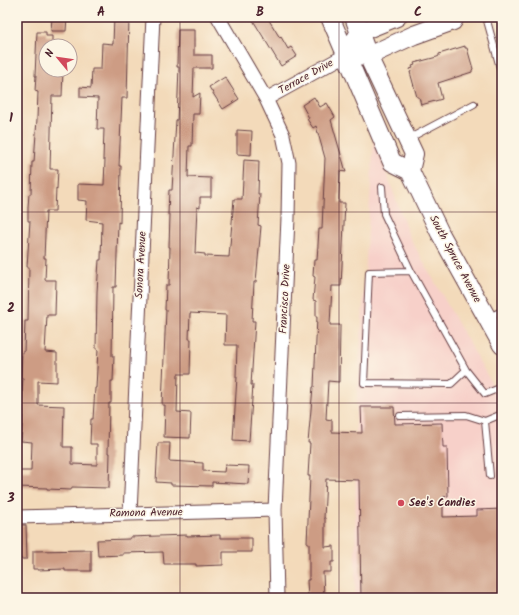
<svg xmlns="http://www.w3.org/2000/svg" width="519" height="615" font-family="Kalam,sans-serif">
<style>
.built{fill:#f7d0c9}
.building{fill:#cd9c84}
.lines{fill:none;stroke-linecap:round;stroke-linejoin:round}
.lane-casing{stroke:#633b40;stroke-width:8}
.street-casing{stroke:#633b40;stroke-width:15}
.secondary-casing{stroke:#633b40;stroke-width:20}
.lane{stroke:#fff;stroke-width:6}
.street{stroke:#fff;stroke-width:13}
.secondary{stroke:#fff;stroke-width:18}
.grid{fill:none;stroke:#4a1f2b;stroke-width:1;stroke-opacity:0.55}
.poi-dot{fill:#d1495b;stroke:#fcf5e5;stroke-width:1.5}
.labels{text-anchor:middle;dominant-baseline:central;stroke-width:3;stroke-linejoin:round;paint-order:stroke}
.street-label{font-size:11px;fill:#4a1f2b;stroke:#fcf5e5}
.poi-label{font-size:11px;font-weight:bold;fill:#4a1f2b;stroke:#fcf5e5;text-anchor:start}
.neatline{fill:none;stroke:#4a1f2b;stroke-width:1.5}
.grid-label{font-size:13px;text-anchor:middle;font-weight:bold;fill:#4a1f2b}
</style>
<rect width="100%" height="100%" fill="#fcf5e5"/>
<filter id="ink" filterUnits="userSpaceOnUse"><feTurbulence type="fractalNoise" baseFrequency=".025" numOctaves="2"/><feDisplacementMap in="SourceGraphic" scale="8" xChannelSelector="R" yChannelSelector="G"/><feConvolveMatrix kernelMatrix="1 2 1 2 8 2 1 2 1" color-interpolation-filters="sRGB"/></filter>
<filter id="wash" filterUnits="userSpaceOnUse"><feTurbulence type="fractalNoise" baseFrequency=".012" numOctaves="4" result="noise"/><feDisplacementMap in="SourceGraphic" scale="16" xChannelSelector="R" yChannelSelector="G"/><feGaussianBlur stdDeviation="0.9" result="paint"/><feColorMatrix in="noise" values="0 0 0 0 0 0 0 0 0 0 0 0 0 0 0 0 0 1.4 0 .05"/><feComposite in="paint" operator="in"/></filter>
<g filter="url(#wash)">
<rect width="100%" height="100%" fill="#f3daba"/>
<!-- built -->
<path class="built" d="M374,138L409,236L502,402V598H355L356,413Z"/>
<g id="blocks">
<!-- building -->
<path class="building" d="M52,17H67L66,31H51Z
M114,17H129L127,98H122L119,166H121L120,223L118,222L116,287H113L112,356H114L113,381H111V403H109L108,453H110L109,488L72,487L71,490L47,489V488L17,487V471H31L32,442L21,441L23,410H21L23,378H21L22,352H24L25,321H28L29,267H27L30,221H28V207L29,194H31L32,162H34L37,119L38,92L35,91L36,76H35L37,32H46V36H52V46H46V70H63L62,96H52L50,169H58L57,189L56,188L55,211H46L44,258H46L45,280H56L55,315H47L45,352L57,353V382L38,381V405L64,406L63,447H72V464L97,465V444H90L91,419H93L95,388H96L98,349H96L97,292L99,260H101L102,222L86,220L87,201L78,200V184L104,185L105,160H103L104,129H97L98,98L80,97V87L91,88L92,69H101L102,43L113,44Z
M251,17H267L280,38L281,37L288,49L291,47L297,56L281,66Z
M178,30H194V55H212V68H194L193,97L200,93L199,114H193L192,146H189L188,177L211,178V197H200V208L197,207L195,253L205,254V256L229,257L234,199H242L244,160L259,161L258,194H260L258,225L261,226L256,282H254L252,321H255L251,385H253L249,441L233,440L237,377H236L237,345H225L226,315L190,313L189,339H191L190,374H178L177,412L191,413L190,438L164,437L165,405H162L166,310H165L166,285H169L170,247H169L170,215H168L169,190H172L176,120H177L179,67H177Z
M465,46V48H467L473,69L472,70V72L438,83L442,99L421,105L419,97H417L410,72H411L410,69L413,68L412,66L415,65L414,63L437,57L439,56V54Z
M225,77L239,99L223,109L209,87Z
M314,97L320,107L327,103L335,117L331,120L346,172L340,171L339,197V203H345L341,286H332L330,325H340L339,382L328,381L326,419L332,420V432L362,433L361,407H394L395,424L442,423L443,447H447L448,496L443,497V517L477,516V510L502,509V598H361L359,480L326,479L324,518H325V547L334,546V562H331V572H323L324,598H308L307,580H309V543H307L310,476H308L310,443H308L313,387H314L317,317H316V301L313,300L315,277L313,276L314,260H317L319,229H322L325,158L316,126L313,128L307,119L309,118L302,105Z
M237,130L252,131L251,155L237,154Z
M158,443H170L169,461L203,463V471L224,472L225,465L249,466L248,484L212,482V486L171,485V483L156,482Z
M17,525H26L27,559H17Z
M187,535V536L220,535V538H252V552H223V565L196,566V564H164L163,552L123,553V555L98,556L97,540L130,539V537Z
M91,550V571H65V569L38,570V569H33V551Z"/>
</g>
</g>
<g filter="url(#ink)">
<use href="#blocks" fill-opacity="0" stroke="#633b40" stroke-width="1"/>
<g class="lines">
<!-- lane casing -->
<g class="lane-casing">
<path id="lane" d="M486,17L502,75
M408,139L474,104
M382,187L384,214L411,271L466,370L485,394L502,387
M411,271L369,272L364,383L451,384L466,370
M489,317L502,311
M400,416L466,415L485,421
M490,476L485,421L502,414"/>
</g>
<!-- street casing -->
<g class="street-casing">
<path id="street" d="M218,17L266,99L283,135L289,163L288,218L275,510L277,598
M266,99L346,55
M130,513L153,17
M17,517L275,510"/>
</g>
<!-- secondary casing -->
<g class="secondary-casing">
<path id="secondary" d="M330,17L392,162L410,171
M354,17L368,56L414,154L410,171L440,233L502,345
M353,43L360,32L397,17
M357,55L368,56L414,35L453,21L455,17"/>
</g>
<!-- lane -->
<use href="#lane" class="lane"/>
<!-- street -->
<use href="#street" class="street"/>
<!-- secondary -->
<use href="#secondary" class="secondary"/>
</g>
</g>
<!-- grid -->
<path class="grid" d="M180,17V598M339,17V598M17,212H502M17,403H502"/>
<!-- markers -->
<circle class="poi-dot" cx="401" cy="503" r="4"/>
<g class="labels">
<!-- street labels -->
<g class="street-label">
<text transform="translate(306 77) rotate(-29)">Terrace Drive</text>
<text transform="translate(455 259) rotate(62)">South Spruce Avenue</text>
<text transform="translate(141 265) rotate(-87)">Sonora Avenue</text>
<text transform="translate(285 299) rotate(-87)">Francisco Drive</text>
<text transform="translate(146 513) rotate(-1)">Ramona Avenue</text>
</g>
<!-- poi labels -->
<g class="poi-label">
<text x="409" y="503">See's Candies</text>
</g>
</g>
<!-- margin -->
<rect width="519" height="615" fill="none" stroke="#fcf5e5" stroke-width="44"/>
<!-- north arrow -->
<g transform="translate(58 58) rotate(299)"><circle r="19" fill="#fcf5e5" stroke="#b59f9b"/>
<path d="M0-3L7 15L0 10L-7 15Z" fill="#d1495b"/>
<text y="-6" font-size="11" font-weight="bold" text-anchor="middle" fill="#4a1f2b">N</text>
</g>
<rect x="22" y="22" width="475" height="571" class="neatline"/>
<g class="grid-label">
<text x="101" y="16">A</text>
<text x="260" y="16">B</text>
<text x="418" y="16">C</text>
<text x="11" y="122">1</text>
<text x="11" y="312">2</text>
<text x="11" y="502">3</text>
</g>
</svg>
